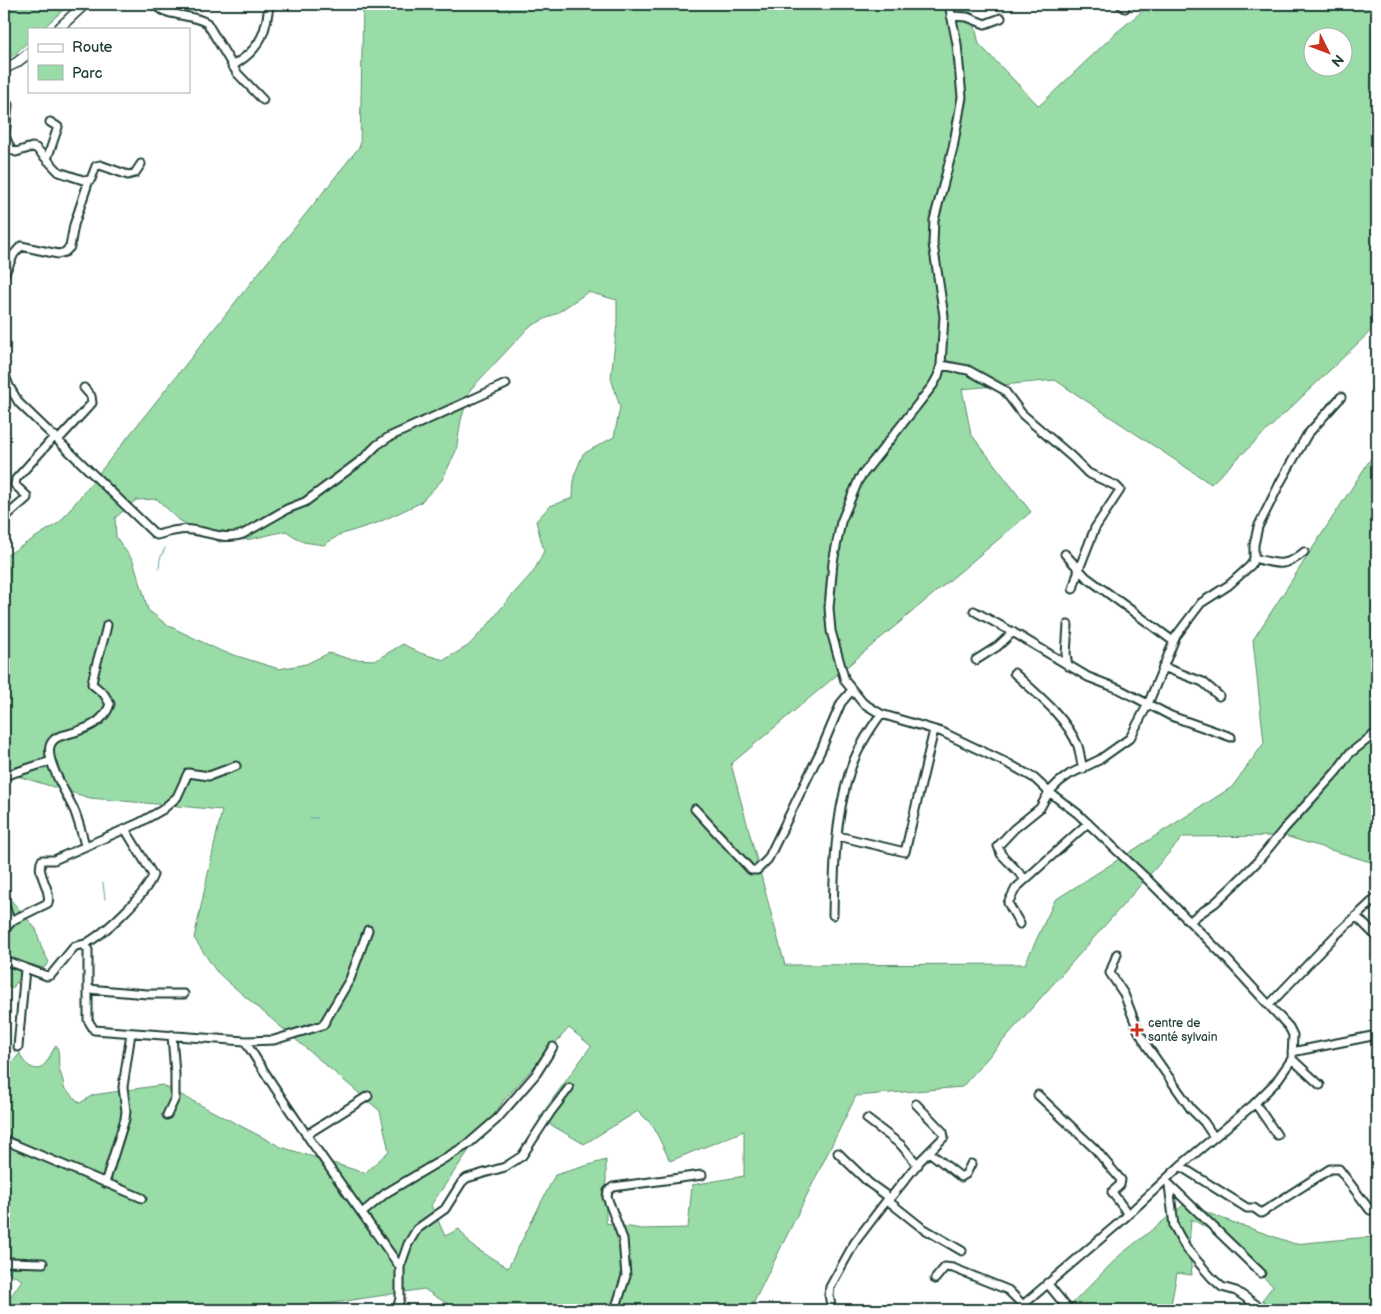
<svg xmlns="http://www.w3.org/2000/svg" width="1381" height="1314" font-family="'Balsamiq Sans',sans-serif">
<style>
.green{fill:#9adca7;stroke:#5c8c6e;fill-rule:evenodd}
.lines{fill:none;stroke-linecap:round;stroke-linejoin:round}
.stream{stroke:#659ba8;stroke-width:1}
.minor-casing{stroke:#1f3d34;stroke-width:11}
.major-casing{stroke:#1f3d34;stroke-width:12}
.minor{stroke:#fff;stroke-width:7}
.major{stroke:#fff;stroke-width:9}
.poi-dot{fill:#c8321e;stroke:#fff;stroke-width:2}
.labels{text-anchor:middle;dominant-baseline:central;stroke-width:5;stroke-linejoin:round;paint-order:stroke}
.poi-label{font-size:12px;fill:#1f3d34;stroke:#fff;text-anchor:start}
</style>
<rect width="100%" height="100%" fill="#fff"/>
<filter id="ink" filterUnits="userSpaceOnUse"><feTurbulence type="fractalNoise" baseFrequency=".02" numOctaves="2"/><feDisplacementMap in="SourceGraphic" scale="10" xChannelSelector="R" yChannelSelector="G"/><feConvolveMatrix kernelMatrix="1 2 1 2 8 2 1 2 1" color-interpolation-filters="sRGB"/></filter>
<g filter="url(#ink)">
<!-- green -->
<path class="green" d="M24,4H70L42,29H29V41L9,59H4V10Z
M363,4H970L979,44L1039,106L1117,32L1151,4H1377V325L1211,484L1055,380L962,389L971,434L1031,512L731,764L785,965L1025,964L1055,900L1232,787L1264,743L1253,640L1377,449V864L1285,836L1183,837L962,1087L856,1096L750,1310H457L424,1289L320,1305L315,1310H4V1306L22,1280L4,1270V1241H5L9,1224L4,1216V1062H13L20,1053C22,1062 30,1069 39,1069L46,1063L56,1045C60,1051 58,1059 59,1067C60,1074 64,1080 64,1088L80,1103L93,1095L162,1085L281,1147L365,1173L389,1151L380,1111L228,982L216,971L194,938L222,810L90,798L4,772V557L60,522L360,146ZM1314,38H1344V68H1314ZM588,292L617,300V324L611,378L620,407L614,437L583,454L574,476L573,498L550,506L536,521L544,551L534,571L507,601L488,625L468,646L444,660L420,653L403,644L376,660L350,659L329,653L306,664L279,669L221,651L167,625L148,610L142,588L133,561L116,537L115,518L136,500L157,499L179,520L219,542L251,539L286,531L303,542L324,545L339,535L377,523L420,503L442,480L456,451L461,420L470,390L529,327L557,313ZM569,1028L591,1046L539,1118L584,1144L638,1111L653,1126L670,1161L744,1131V1176L692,1185L688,1228L642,1229L606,1223V1160L555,1175L508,1268L472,1246L459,1229L445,1236L431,1205L504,1100Z
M4,897L10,899L36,929L42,949L49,962L44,968L29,964L12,989L4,984Z
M1186,1203L1218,1217L1295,1244L1357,1238L1377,1237V1310H1290L1281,1301L1274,1309L1262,1300L1273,1286L1207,1228L1191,1219L1189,1246L1192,1275L1177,1273L1170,1310H1066L1120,1255Z"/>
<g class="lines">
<!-- stream -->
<path class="stream" d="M159,568L160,559L165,548
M309,818H318
M103,883L105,899"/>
<!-- minor casing -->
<g class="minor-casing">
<path id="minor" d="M154,4C168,18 191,13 207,23L237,73L263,100
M949,4L957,44L962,97L953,148L934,220L933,244L944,316L941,365L938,376L933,385L859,479L841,522L833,562L829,608L831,631L845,681L863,703L881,714L942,732L1011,765L1034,778L1049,792L1077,813L1145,877L1222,954L1289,1027L1293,1035L1292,1059L1276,1082L1253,1105L1180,1166L1119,1223L1017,1310
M1120,4L1125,8
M951,16L967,17L985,24L1001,18
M232,66C249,56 262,44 266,23C268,17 267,10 271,4
M4,98L8,105L5,136L11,150
M4,147L16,152L32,147L36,148L59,172L86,181L91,179L96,166L100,165L128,175L135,173L141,164
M47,159L58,127L50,122
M4,275L14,254L21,246L58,254L65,252L70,247L74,225L89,180
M941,365L968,370L1004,390L1022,414L1072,457L1088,473L1116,486L1120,490L1095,528L1079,569L1073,589
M4,372L9,386L19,403L154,533L157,535C168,532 181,528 192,530C209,532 226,541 243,534L287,509L305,502L363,459L377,445L389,437L506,384
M59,439L92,403L91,396L84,388
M4,518L27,498V496L15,485L16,479L55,436
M1065,554L1086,577L1173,641
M1254,558V545L1258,527L1281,481L1307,435L1341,397
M974,611L1016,634L1088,677L1119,689L1171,716L1231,737
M1068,625L1066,654L1068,666
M976,660L998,646L1013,632
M1163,667L1203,682L1219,696
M1014,673C1037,694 1066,717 1078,746C1080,753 1081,762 1083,769
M4,776L51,761
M695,809L751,870H757L768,859L821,750L841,703L852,690
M838,836L905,852L934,730
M85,845C82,834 79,823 75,812C69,797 41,756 52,742C56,736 62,736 68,734C86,729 104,723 110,704L104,694L92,684C95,664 103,645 107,625
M1025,879L1001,854L998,846L1014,829L1040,808L1049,792L1059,782L1070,774L1099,760L1130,738L1148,704L1176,636L1201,603L1229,585L1251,565L1254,558C1275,564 1286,568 1304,552
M4,901L10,922
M833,915C834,869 835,819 849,774C855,753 868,732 881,714
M1356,916L1377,937
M1190,922L1195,917L1215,903L1233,886L1258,861L1285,828L1336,772L1349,754L1377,732
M1020,924L1008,903L1016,888L1088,823
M4,930L13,920L48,903C52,889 35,873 42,860H54L139,823L162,810L177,797L188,773L209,776L236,766
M84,945L88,950V1020L94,1030L245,1041L274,1040L323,1025L350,979L368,930
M1117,954L1110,973L1124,994L1138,1030L1147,1046L1191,1109L1204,1122L1214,1137
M4,960L47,976L51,975L74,947C77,945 82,945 85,944C104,934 146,895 153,875L125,829
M88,989L147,994H184
M1269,1005L1335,936L1377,897
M245,1041C293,1119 347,1192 400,1267
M18,1047L25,969
M1292,1052L1377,1035
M1292,1059L1320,1085
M1038,1095L1095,1149L1121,1180L1120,1185L1112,1192L1128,1214
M1255,1103L1277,1135
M167,1115L175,1098V1074L172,1035
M867,1119L901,1145L918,1165
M306,1135L368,1096
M4,1140L142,1198
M929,1152L961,1177L966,1174L971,1164
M838,1153L869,1183L890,1198
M1180,1166L1247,1208H1254L1261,1213L1330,1169H1339L1370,1210
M105,1183L125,1119L126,1111L123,1087L131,1033
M1169,1184L1261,1273
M1169,1185L1174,1226L1186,1248L1212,1278L1222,1287L1236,1291L1258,1306
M887,1200L921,1227L962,1251
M362,1213L386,1193L467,1145L497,1119L536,1074L553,1047
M4,1264L7,1262L43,1263
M935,1279L945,1267L953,1268L1008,1290L1023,1305
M1047,1283L1069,1310
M397,1310L400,1298V1267L408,1244L417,1229L445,1209L462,1182L467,1178L505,1167L522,1156L550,1113L569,1088
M615,1310L626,1276L623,1239L607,1197L608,1191L613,1187L702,1175
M832,1310L829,1295L830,1287L855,1242L887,1200L892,1196L919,1162L944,1137L943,1132L916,1104"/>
</g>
<!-- major casing -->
<g class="major-casing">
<path id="major" d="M58,29L85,4
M4,69L16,63L29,53"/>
</g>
<!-- minor -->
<use href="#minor" class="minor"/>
<!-- major -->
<use href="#major" class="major"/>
</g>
</g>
<!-- markers -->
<path class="poi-dot" d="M1134.5 1022.5h5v5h5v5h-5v5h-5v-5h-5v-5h5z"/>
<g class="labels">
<!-- poi labels -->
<g class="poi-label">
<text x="1148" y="1023">centre de<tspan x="1148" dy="14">santé sylvain</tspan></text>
</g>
</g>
<!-- margin -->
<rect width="1381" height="1314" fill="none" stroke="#fff" stroke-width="20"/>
<rect x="10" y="10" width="1361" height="1294" fill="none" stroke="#1f3d34" stroke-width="2" filter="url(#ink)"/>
<!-- legend -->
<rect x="28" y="28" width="162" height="65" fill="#ffffff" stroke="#a5b1ae"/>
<rect x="38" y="44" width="25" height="8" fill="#ffffff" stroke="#a5b1ae"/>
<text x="72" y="52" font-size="15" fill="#1f3d34">Route</text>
<rect x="38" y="65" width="25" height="15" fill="#9adca7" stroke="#a5b1ae"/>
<text x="72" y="78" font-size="15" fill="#1f3d34">Parc</text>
<!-- north arrow -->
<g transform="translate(1328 52) rotate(132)"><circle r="24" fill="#ffffff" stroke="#a5b1ae"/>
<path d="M0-4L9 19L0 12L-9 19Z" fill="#c8321e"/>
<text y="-8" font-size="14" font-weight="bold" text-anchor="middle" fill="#1f3d34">N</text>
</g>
</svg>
